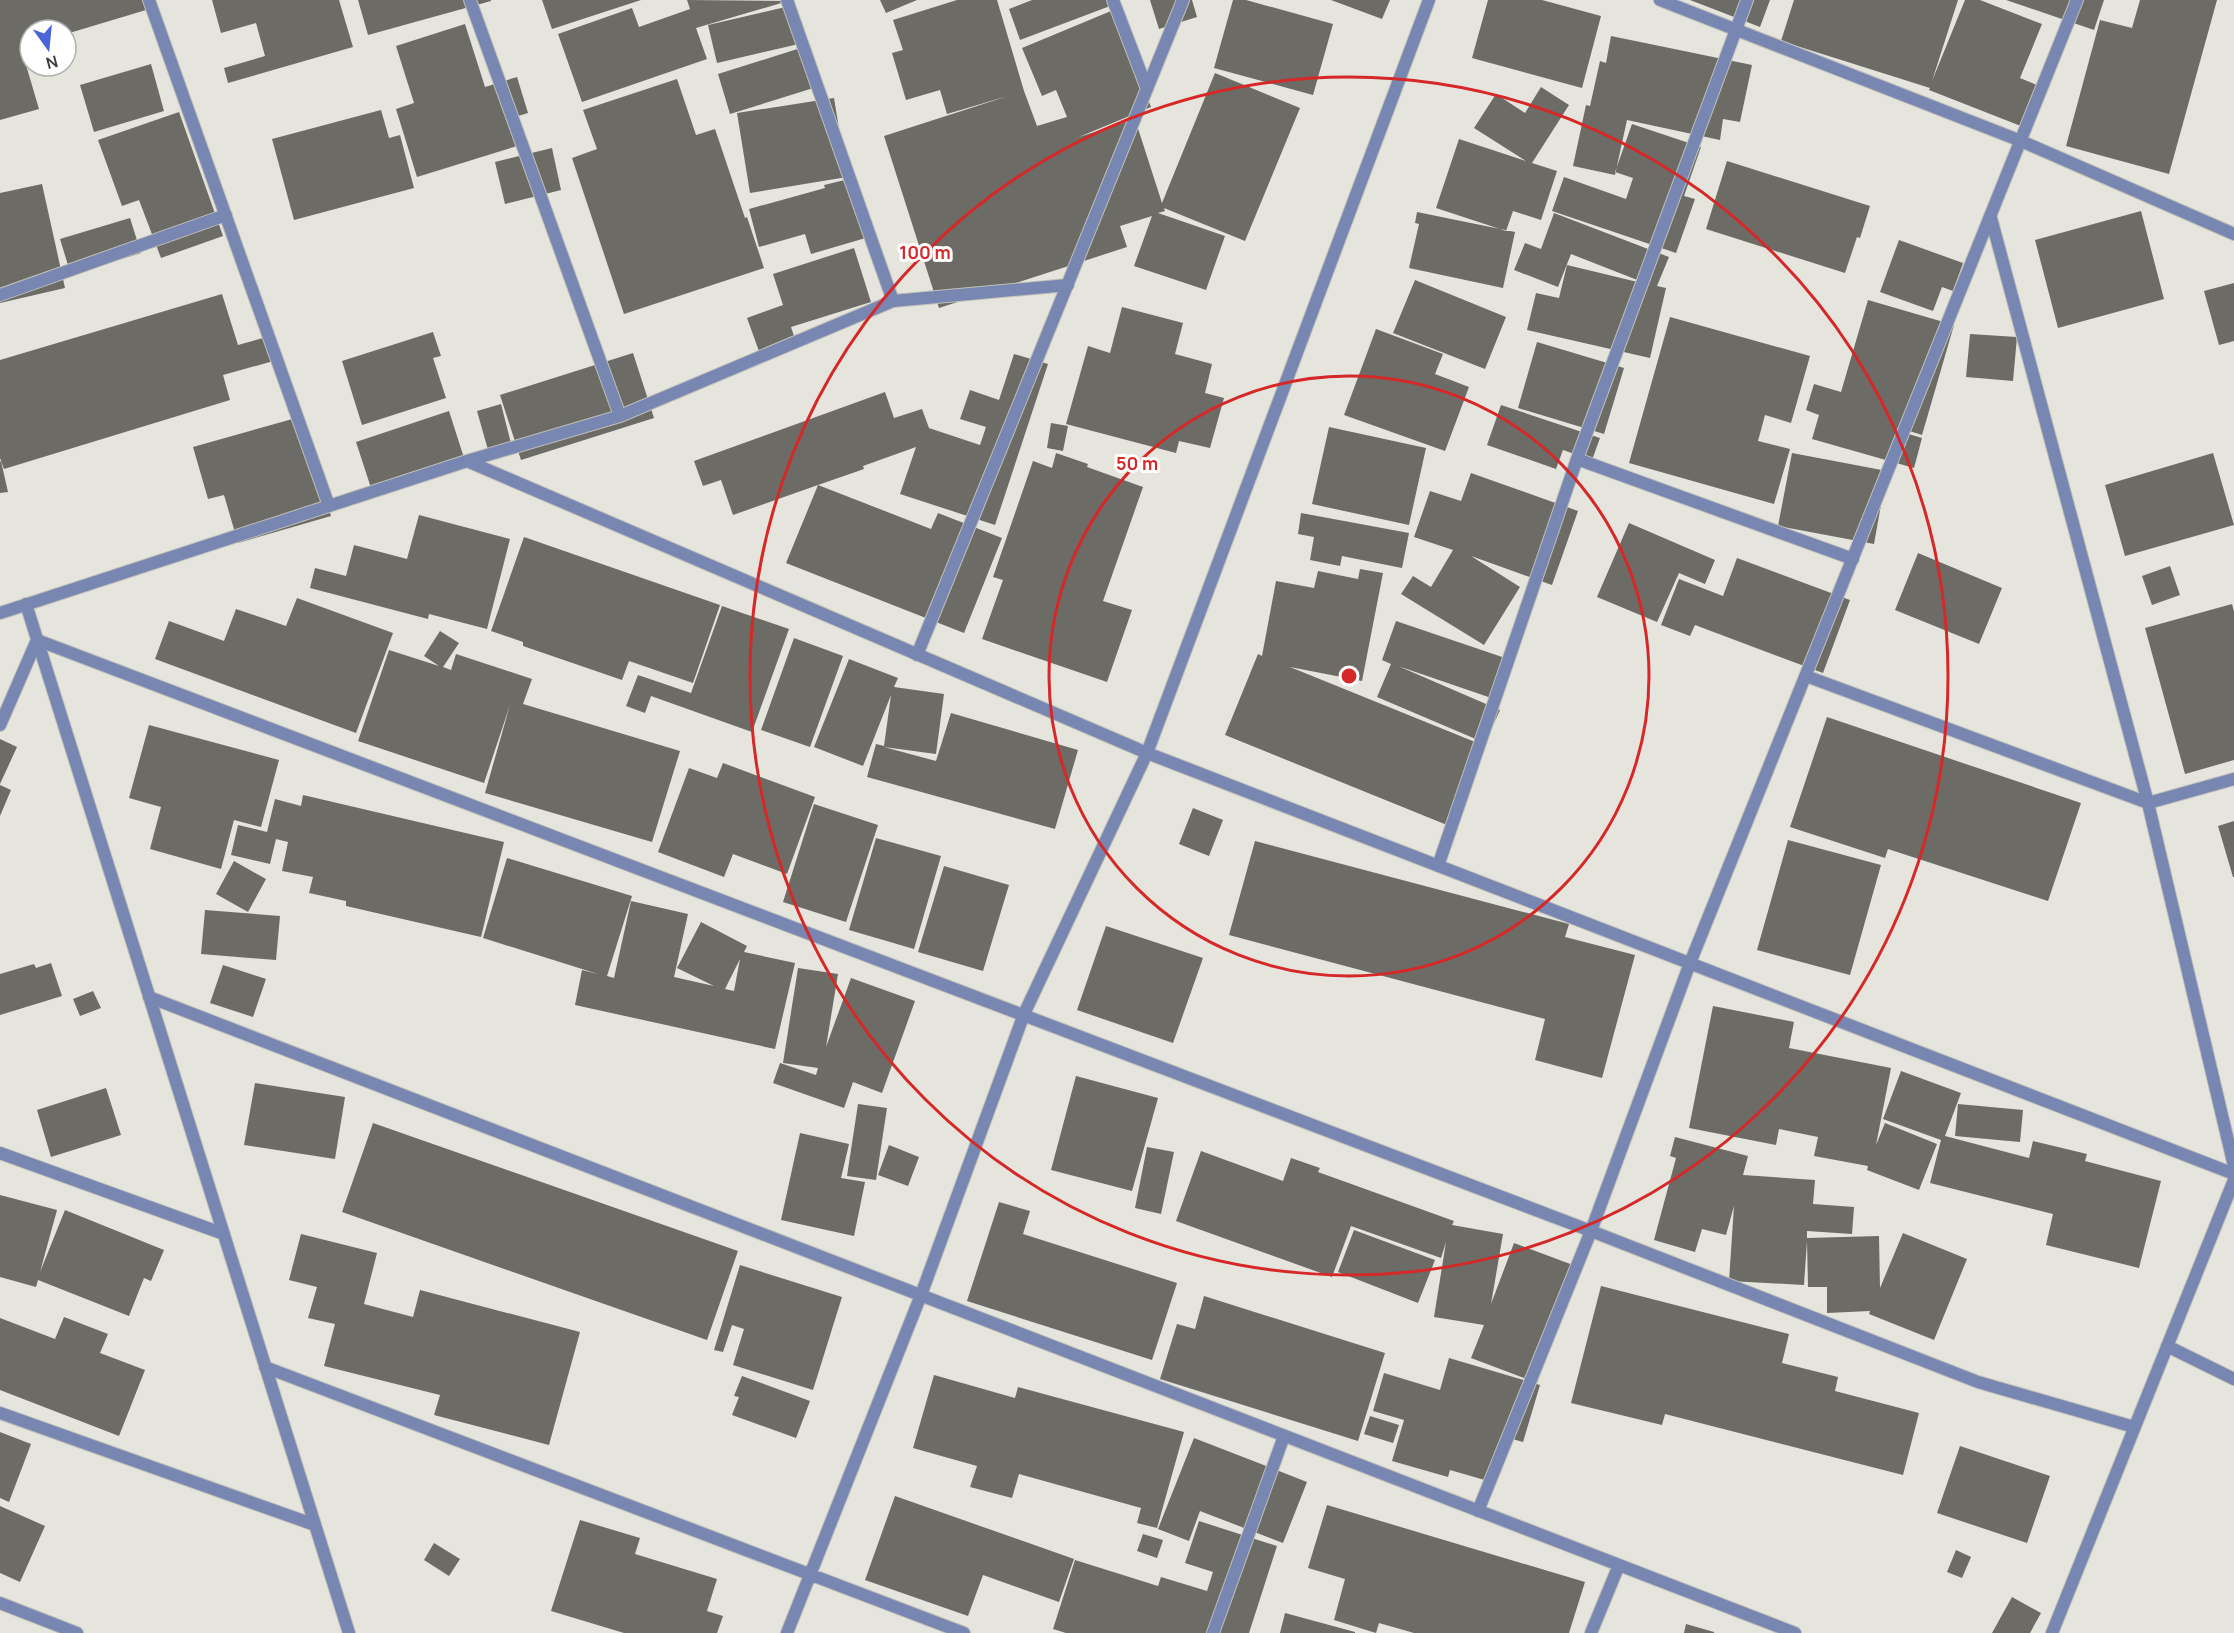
<svg xmlns="http://www.w3.org/2000/svg" width="2234" height="1633" font-family="Manrope,sans-serif">
<style>
.building{fill:#6c6b65;fill-rule:evenodd}
.lines{fill:none;stroke-linecap:round;stroke-linejoin:round}
.minor-casing{stroke:#c0bfb9;stroke-width:14}
.minor{stroke:#7887b1;stroke-width:12}
.ring{fill:none;stroke:#d62828;stroke-width:3}
.centre{fill:#d62828;stroke:#fff;stroke-width:3}
.ring-label{font-size:18px;text-anchor:middle;font-weight:bold;fill:#d62828;stroke:#fff;stroke-width:6;stroke-linejoin:round;paint-order:stroke}
</style>
<rect width="100%" height="100%" fill="#e5e4dd"/>
<!-- building -->
<path class="building" d="M0,0H143L146,10L66,34V30H30V45L21,48L39,109L0,120Z
M212,0H339L353,47L228,83L224,68L265,56L256,23L221,33Z
M358,0H491V1L368,35Z
M542,0H641L552,29Z
M687,0L788,1L696,28L707,59L582,102L558,34L632,8L639,27L690,9Z
M880,0H917L886,13Z
M957,0H997L1024,91L1037,126L1067,117L1056,90L1042,96L1022,48L1111,11L1151,107L1079,137L1135,119L1162,203L1215,73L1300,108L1245,241L1164,208L1165,211L1158,213L1225,236L1206,290L1134,266L1152,216L1120,226L1127,247L939,308L884,136L1008,96L947,114L940,90L906,100L892,53L903,50L893,20Z
M1032,0H1117L1118,3L1020,40L1009,9Z
M1150,0H1192L1197,17L1159,29Z
M1233,0H1246L1333,24L1313,95L1214,68Z
M1331,0H1390L1382,19Z
M1488,0H1542L1601,16L1582,88L1472,58Z
M1690,0H1770L1760,27Z
M1794,0H1958L1932,81L1965,0H1980L2042,24L2020,78L2047,89L2031,130L1929,90L1930,88L1781,41Z
M2006,0H2104L2094,30Z
M2140,0H2217L2169,174L2066,146L2100,20L2132,28Z
M794,5L803,43L717,63L708,25Z
M465,24L485,87L517,77L528,113L508,119L517,146L417,177L396,109L414,103L396,46Z
M1611,36L1752,65L1740,122L1723,119L1720,140L1627,120L1615,175L1573,166L1586,105L1590,106L1600,61L1606,63Z
M810,45L823,85L730,114L718,74Z
M151,64L164,111L94,132L80,85Z
M677,79L696,135L715,129L745,218L747,217L764,268L624,314L572,158L597,149L583,110Z
M1541,87L1569,105L1532,163L1557,171L1541,220L1513,211L1506,231L1436,208L1459,139L1526,161L1474,128L1496,94L1525,113Z
M834,98L847,177L750,193L737,113Z
M381,110L389,138L400,135L414,188L294,220L272,139Z
M179,112L223,236L161,258L139,200L122,206L98,140Z
M1632,124L1701,147L1684,196L1695,199L1676,253L1552,211L1564,177L1626,199L1633,178L1615,172Z
M552,148L561,190L505,204L495,162Z
M1727,161L1870,206L1860,238L1857,237L1845,273L1706,229Z
M853,178L869,237L811,254L805,234L759,247L749,209L825,188L824,185Z
M42,184L65,288L0,303V193Z
M2141,211L2164,299L2058,328L2035,240Z
M1417,212L1515,232L1503,288L1409,268L1419,224L1415,223Z
M1554,213L1669,257L1657,286L1666,288L1650,358L1527,330L1536,293L1559,298L1567,265L1650,285L1571,254L1558,287L1514,270L1525,243L1541,249Z
M130,218L141,253L71,275L60,239Z
M1899,240L1963,263L1953,291L1942,287L1933,311L1880,292Z
M854,248L871,302L791,327L796,342L760,354L747,318L783,305L773,274Z
M1415,280L1506,317L1485,369L1393,333Z
M2234,283V341L2219,345L2204,291Z
M222,294L238,345L270,336L277,360L223,375L230,400L4,469L0,458V360Z
M1868,300L1954,325L1922,435L1903,429L1902,432L1922,438L1914,468L1812,439L1819,415L1806,410L1814,384L1841,392Z
M1122,307L1183,323L1175,354L1212,364L1205,393L1224,398L1210,448L1179,441L1176,453L1066,424L1088,346L1110,353Z
M1670,317L1810,356L1791,423L1765,415L1758,441L1790,449L1774,504L1629,463Z
M1376,329L1443,354L1435,374L1469,387L1445,451L1344,415Z
M433,332L441,356L433,358L446,398L362,425L342,361Z
M1970,334L2017,337L2013,381L1966,377Z
M1537,342L1624,368L1604,434L1518,408Z
M633,353L654,418L521,460L500,395Z
M1014,354L1048,364L995,525L900,494L916,447L863,466L864,469L818,485L931,529L938,513L1002,538L964,633L786,563L818,485L733,515L721,480L703,486L694,461L885,392L894,418L922,409L929,428L980,445L986,427L960,419L970,390L999,400Z
M501,404L513,451L490,457L477,411Z
M1501,405L1600,438L1592,460L1563,450L1556,469L1487,445Z
M449,411L465,461L372,491L356,442Z
M303,416L331,516L238,543L224,495L208,499L193,447Z
M1051,423L1068,426L1063,451L1047,448Z
M1329,427L1426,448L1409,525L1312,504Z
M1056,453L1088,464L1087,467L1143,487L1103,601L1132,610L1107,682L982,639L1003,580L993,577L1033,461L1052,468Z
M1792,453L1887,471L1874,544L1778,526Z
M2213,453L2234,525L2125,556L2105,485Z
M1,461L8,492L0,493V462Z
M1471,473L1578,511L1552,585L1471,556L1520,587L1484,645L1401,594L1413,576L1431,587L1453,550L1414,537L1430,491L1461,501Z
M1301,513L1409,533L1402,568L1342,556L1340,566L1310,560L1314,537L1298,534Z
M419,515L510,539L487,629L429,614L428,619L310,588L315,568L346,576L354,545L407,559Z
M1629,523L1715,560L1705,584L1679,573L1657,622L1597,597Z
M524,537L720,605L693,683L629,661L622,680L523,646V642L491,631Z
M1918,553L2002,588L1979,644L1895,610Z
M1737,558L1850,600L1823,673L1695,625L1690,636L1661,625L1679,579L1723,596Z
M2170,566L2180,595L2152,605L2142,576Z
M1360,569L1383,573L1362,681L1290,667L1480,744L1447,825L1225,735L1258,654L1262,656L1276,581L1314,588L1318,571L1358,579Z
M297,598L393,633L356,733L155,659L169,621L224,641L236,609L286,626Z
M2232,604L2234,612V760L2185,774L2145,628Z
M722,606L789,629L752,732L651,696L645,713L626,706L638,675L691,693Z
M1396,621L1514,661L1500,701L1398,666L1500,710L1485,743L1377,697L1391,664L1382,660Z
M440,631L459,643L443,667L451,670L456,654L532,679L523,704L680,751L652,842L485,793L510,705L484,783L358,741L389,650L439,666L424,656Z
M794,638L843,656L810,747L761,730Z
M849,659L898,678L894,687L944,694L936,754L884,747L936,761L951,713L1078,750L1055,829L867,777L876,744L884,746L891,695L863,766L814,747Z
M1827,717L2081,803L2048,901L1888,849L1885,858L1790,827Z
M149,725L279,760L261,827L234,820L221,869L150,849L161,807L129,798Z
M0,739L17,747L0,784Z
M723,763L815,797L787,874L733,854L724,877L658,852L689,768L717,778Z
M0,785L11,790L0,816Z
M303,795L504,842L481,937L346,906V901L309,893L313,877L282,871L288,842L276,839L270,864L231,855L238,825L267,832L275,799L301,806Z
M814,804L878,825L846,922L783,902Z
M1193,808L1223,820L1209,856L1179,844Z
M2234,821V877H2233L2218,826Z
M876,838L941,856L914,949L849,930Z
M1788,840L1881,865L1850,975L1757,950Z
M1255,841L1569,924L1565,937L1635,955L1602,1078L1535,1060L1545,1019L1229,935Z
M507,858L632,896L607,976L614,978L631,901L688,914L674,977L714,986L677,968L701,922L747,946L744,952L795,963L775,1049L575,1005L582,970L598,974L483,938ZM740,959L734,991L725,989Z
M234,861L266,879L248,912L216,894Z
M944,866L1009,885L983,971L918,952Z
M205,910L280,916L276,960L201,954Z
M1106,926L1203,958L1173,1043L1077,1010Z
M51,963L62,996L0,1015V974L34,964L36,968Z
M223,965L266,979L253,1017L210,1003Z
M798,968L838,974L826,1047L851,978L915,1001L882,1093L853,1082L844,1108L773,1083L780,1063L816,1075L818,1068L783,1063Z
M93,991L101,1008L80,1016L73,999Z
M1713,1006L1794,1022L1789,1048L1891,1068L1876,1145L1885,1123L1937,1144L1919,1190L1867,1170L1868,1166L1814,1156L1818,1137L1779,1129L1776,1145L1689,1128Z
M1901,1071L1961,1093L1945,1136L2029,1158L2033,1141L2087,1154L2085,1161L2161,1181L2139,1268L2046,1245L2053,1214L1930,1183L1941,1140L1883,1119Z
M1076,1076L1158,1098L1132,1191L1051,1170Z
M255,1083L345,1097L335,1159L244,1145Z
M106,1088L121,1135L51,1157L37,1110Z
M858,1104L887,1108L876,1180L847,1176Z
M1958,1104L2023,1110L2020,1142L1955,1136Z
M373,1123L738,1251L707,1340L342,1212Z
M800,1133L849,1144L841,1178L865,1182L854,1236L781,1220Z
M1675,1137L1748,1156L1743,1175L1815,1180L1813,1204L1854,1207L1852,1234L1807,1231V1238L1879,1236L1880,1288L1903,1233L1967,1259L1934,1340L1869,1314L1870,1311L1827,1313V1287H1808L1807,1241L1804,1285L1729,1281L1734,1206L1726,1235L1702,1229L1695,1252L1654,1240L1676,1158L1670,1156Z
M889,1145L919,1157L908,1186L878,1175Z
M1147,1147L1174,1152L1161,1214L1135,1208Z
M1201,1151L1283,1181L1291,1158L1320,1168L1318,1172L1454,1221L1452,1225L1503,1234L1491,1304L1514,1243L1581,1268L1537,1383L1471,1358L1484,1325L1434,1317L1446,1242L1441,1258L1351,1226L1332,1277L1176,1221Z
M0,1195L57,1210L40,1272L65,1210L164,1250L151,1281L144,1278L129,1316L38,1280L36,1287L0,1277Z
M999,1202L1030,1211L1023,1234L1177,1283L1152,1360L967,1301Z
M1354,1230L1435,1260L1418,1303L1338,1272Z
M301,1234L377,1253L364,1304L413,1317L420,1290L580,1332L549,1445L434,1415L440,1395L324,1366L335,1324L308,1318L317,1287L289,1280Z
M740,1265L842,1297L813,1390L733,1365L744,1329L732,1325L723,1352L714,1350Z
M1601,1286L1789,1334L1782,1363L1838,1377L1835,1391L1919,1413L1903,1475L1665,1414L1662,1425L1571,1403Z
M1204,1296L1385,1353L1358,1441L1160,1379L1177,1324L1195,1329Z
M64,1317L108,1334L100,1353L145,1370L119,1436L0,1390V1318L55,1339Z
M1449,1358L1540,1385L1523,1442L1502,1436L1488,1481L1450,1470L1448,1477L1392,1461L1404,1420L1373,1411L1384,1373L1440,1390Z
M934,1375L1015,1398L1018,1387L1184,1432L1157,1528L1137,1523L1141,1508L1019,1474L1012,1498L970,1487L977,1466L913,1448Z
M742,1376L810,1401L796,1438L732,1415L739,1397L734,1396Z
M1370,1416L1399,1425L1393,1443L1364,1434Z
M0,1432L31,1444L9,1502L0,1498Z
M1194,1438L1307,1482L1283,1543L1200,1511L1189,1541L1158,1529Z
M1960,1446L2050,1476L2027,1543L1937,1513Z
M895,1496L1074,1559L1059,1602L983,1575L968,1616L865,1580Z
M1327,1505L1585,1582L1569,1633H1414L1379,1623L1376,1633L1334,1620L1345,1579L1308,1568Z
M0,1506L45,1526L20,1582L0,1573Z
M580,1520L640,1538L635,1554L717,1579L707,1611L723,1616L717,1633H624L551,1611Z
M1199,1521L1277,1546L1249,1633H1066L1053,1629L1075,1560L1158,1586L1161,1577L1207,1591L1213,1572L1185,1563Z
M1143,1534L1163,1540L1157,1558L1137,1551Z
M434,1543L460,1559L449,1576L424,1560Z
M1956,1550L1971,1557L1962,1578L1947,1572Z
M2012,1597L2041,1613L2030,1633H1992Z
M1285,1613L1355,1632V1633H1280Z
M1686,1624L1714,1632V1633H1684Z"/>
<g class="lines">
<!-- minor casing -->
<g class="minor-casing">
<path id="minor" d="M149,0L329,506
M470,0L620,416
M787,0L893,301
M1113,0L1147,89
M1660,0L2021,141L2234,234
M1991,218L2148,803L2234,1166
M0,295L226,215
M1577,459L1853,559
M467,461L1147,753L2234,1174
M26,604L349,1633
M0,613L467,461L620,416L893,301L1068,285
M917,655L1183,0
M1806,676L2148,803L2234,779
M0,725L37,640L1591,1231L1978,1382L2134,1427
M1438,866L1577,459L1747,0
M149,997L1795,1633
M0,1153L224,1234
M2167,1346L2234,1379
M265,1367L964,1633
M0,1413L315,1525
M1478,1511L1591,1231L1690,963L2077,0
M0,1603L77,1633
M787,1633L921,1295L1024,1014L1147,753L1429,0
M1213,1633L1284,1436
M1591,1633L1619,1565
M2052,1633L2234,1180"/>
</g>
<!-- minor -->
<use href="#minor" class="minor"/>
</g>
<!-- distance rings -->
<g class="ring">
<circle cx="1349" cy="676" r="300"/>
<circle cx="1349" cy="676" r="599"/>
</g>
<circle cx="1349" cy="676" r="9" class="centre"/>
<g class="ring-label">
<text x="925" y="259">100 m</text>
<text x="1137" y="470">50 m</text>
</g>
<!-- north arrow -->
<g transform="translate(48 48) rotate(165)"><circle r="28" fill="#ffffff" stroke="#b1b1b0" stroke-width="1.5"/>
<path d="M0-4.5L10 22L0 15L-10 22Z" fill="#4965d8"/>
<text y="-9" font-size="16" font-weight="bold" text-anchor="middle" fill="#3d3d3a">N</text>
</g>
</svg>
